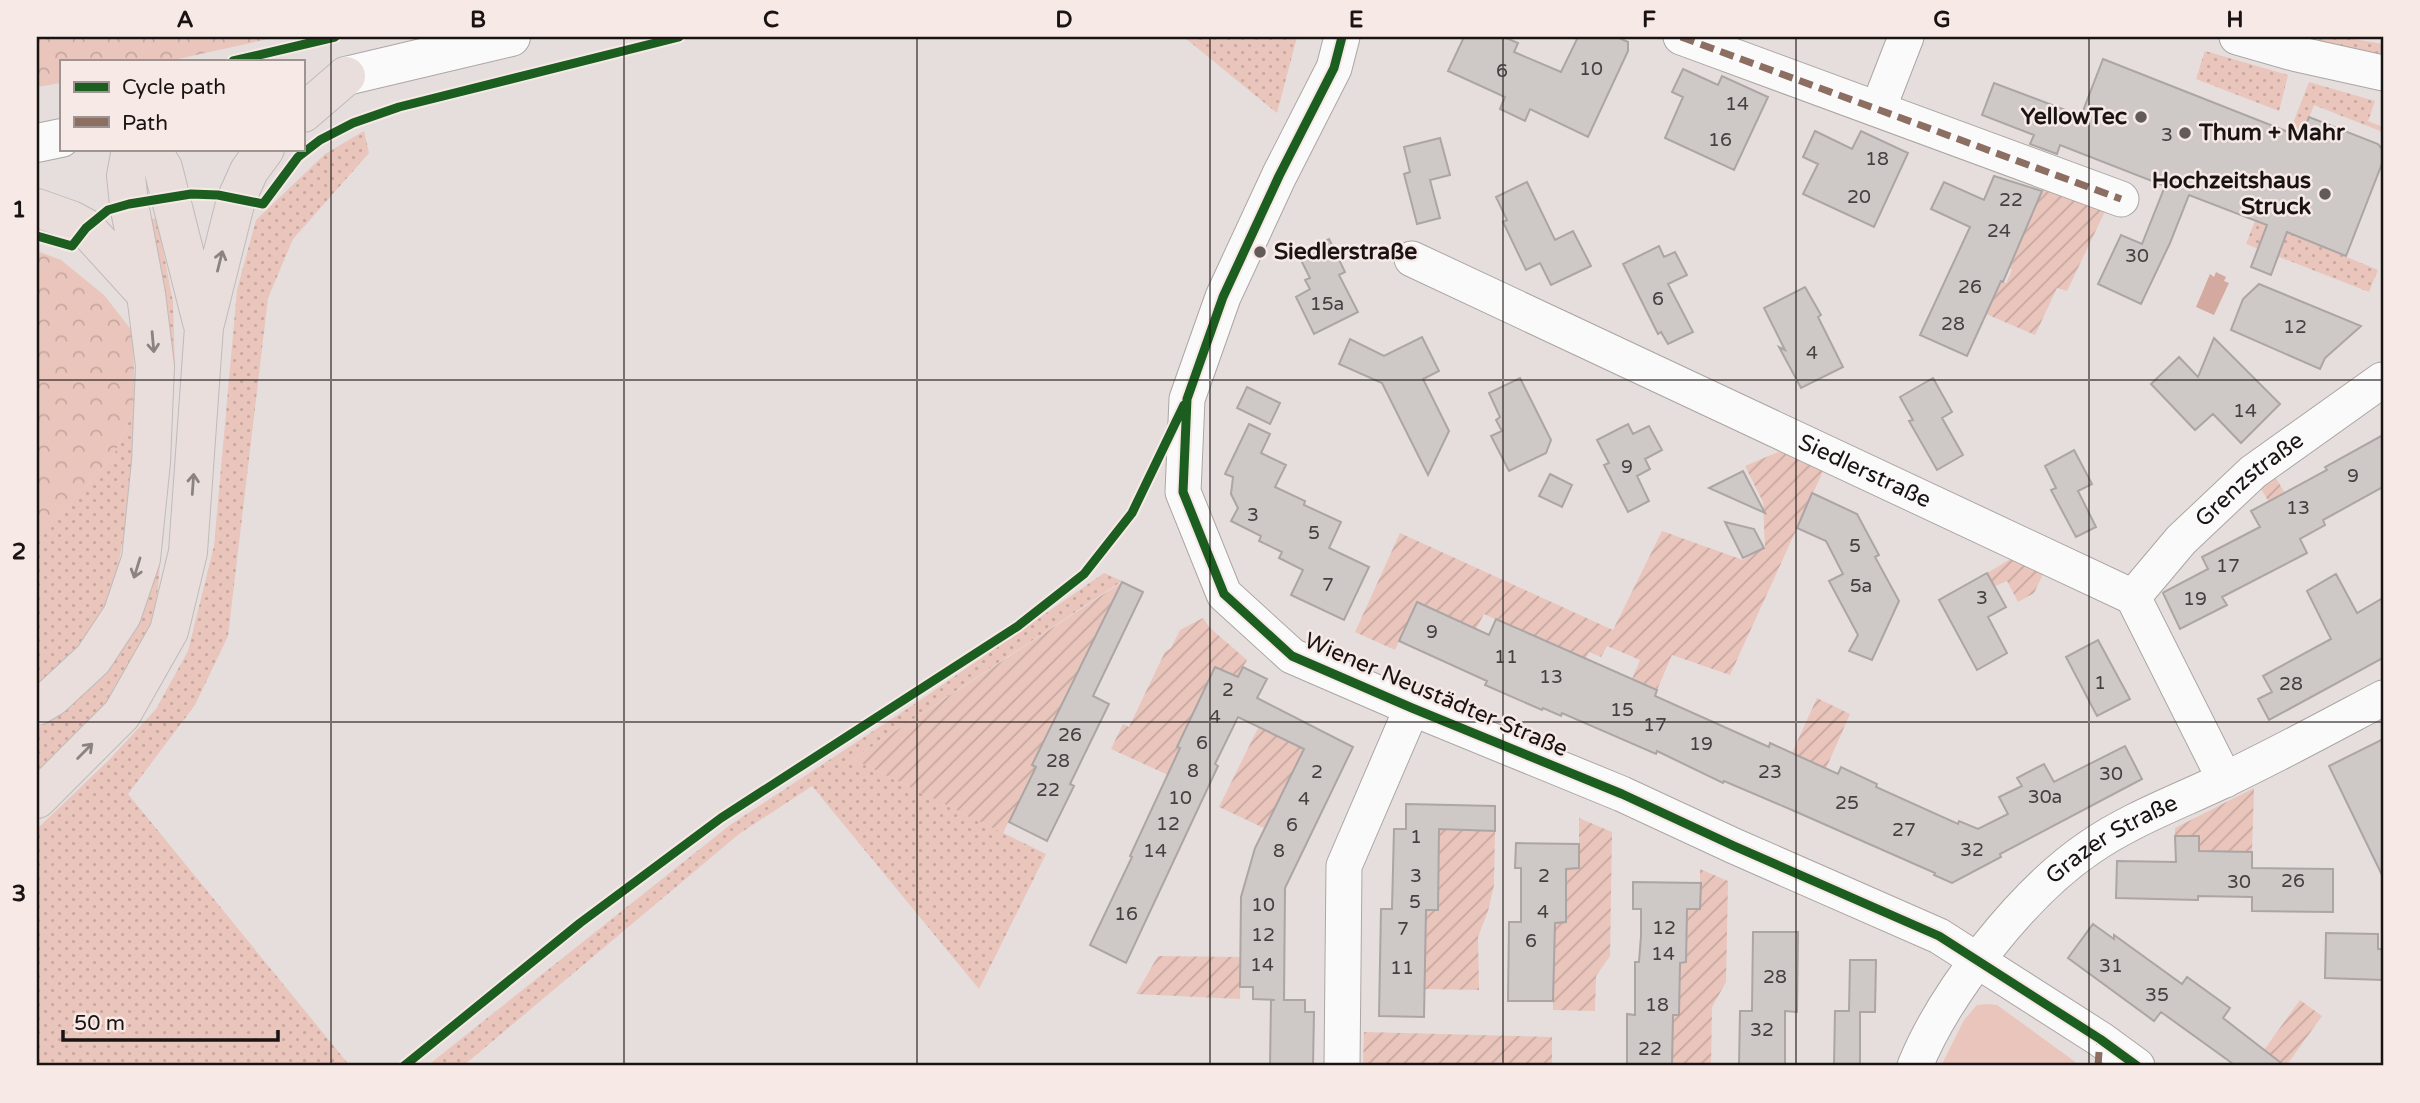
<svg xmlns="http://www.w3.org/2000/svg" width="2420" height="1103" font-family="'Varela Round',sans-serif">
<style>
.grass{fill:url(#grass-dots)}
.forest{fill:url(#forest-crowns)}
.park{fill:#e9c5bc}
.garden{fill:url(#garden-furrows)}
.water{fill:#d4a99f}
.building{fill:#cec8c7;stroke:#aba5a4;stroke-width:2}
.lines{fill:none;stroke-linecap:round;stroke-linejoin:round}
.minor-casing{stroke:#aba6a4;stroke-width:37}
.tertiary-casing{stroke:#aba6a4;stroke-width:40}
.secondary-casing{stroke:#aba6a4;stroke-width:40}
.motorway-casing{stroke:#bfbbba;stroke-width:40}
.minor{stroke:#fbfafa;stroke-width:35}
.tertiary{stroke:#fbfafa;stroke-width:38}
.secondary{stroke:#fbfafa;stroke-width:38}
.motorway{stroke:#e9dedb;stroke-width:38}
.quiet{stroke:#8d6e63;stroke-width:7;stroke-dasharray:14 7;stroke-linecap:butt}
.cycleway-casing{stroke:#f7e9e6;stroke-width:13}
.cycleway{stroke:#1b5e20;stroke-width:9}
.oneway{stroke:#8b8381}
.grid{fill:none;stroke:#191413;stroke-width:2;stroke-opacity:0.55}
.poi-dot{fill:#615b59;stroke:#f7e9e6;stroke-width:2.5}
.labels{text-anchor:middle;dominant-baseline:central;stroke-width:5;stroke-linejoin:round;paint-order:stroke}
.number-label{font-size:19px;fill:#464140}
.poi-label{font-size:23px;font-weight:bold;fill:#191413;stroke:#f7e9e6;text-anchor:end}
.street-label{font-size:23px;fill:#191413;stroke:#f7e9e6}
.neatline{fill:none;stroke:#191413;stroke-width:2.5}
.grid-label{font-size:23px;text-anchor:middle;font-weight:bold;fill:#191413}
</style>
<defs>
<pattern id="grass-dots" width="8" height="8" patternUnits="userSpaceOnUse" patternTransform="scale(1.75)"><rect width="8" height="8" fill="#e9c5bc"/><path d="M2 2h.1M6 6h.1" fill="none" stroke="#c7a8a1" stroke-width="1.8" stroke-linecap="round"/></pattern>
<pattern id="forest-crowns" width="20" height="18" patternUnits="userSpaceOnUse" patternTransform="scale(1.75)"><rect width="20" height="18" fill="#e9c5bc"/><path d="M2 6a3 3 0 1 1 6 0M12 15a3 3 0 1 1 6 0" fill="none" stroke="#c7a8a1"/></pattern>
<pattern id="garden-furrows" width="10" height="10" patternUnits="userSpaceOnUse" patternTransform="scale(1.75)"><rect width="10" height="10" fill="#e9c5bc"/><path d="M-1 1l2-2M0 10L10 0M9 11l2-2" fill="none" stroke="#c7a8a1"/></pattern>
</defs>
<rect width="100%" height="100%" fill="#e6dedc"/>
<!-- grass -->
<path class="grass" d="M1184,37H1297L1277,113Z
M2295,37H2342L2383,44V56Z
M2205,51L2288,75L2279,111L2196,79Z
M2309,82L2375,101L2368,121L2383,127V132L2314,105L2267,224L2378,270L2369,292L2246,244Z
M364,131L369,153L293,239L268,298L228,636L195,705L128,794L350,1066H37V829L109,760L156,709L188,651L214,546L237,290L256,220L325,154Z
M157,218L173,302L175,366L158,589L150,636L119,695L37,779V729L71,707L95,679L133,615L149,219Z
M135,407C132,475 126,601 80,654C68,668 51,681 37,694V537L112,459Z
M1104,573L1122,581L853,759L1046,854L979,989L812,786L739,834L463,1066H427L730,825L919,701Z"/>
<!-- forest -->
<path class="forest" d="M37,37H277L169,61H61V83L37,87Z
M37,251L61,260L104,295L133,332L135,407L112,459L37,537Z"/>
<!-- park -->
<path class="park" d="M1987,1004L1997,1005L2081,1066H1941L1964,1020L1977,1005Z"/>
<!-- garden -->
<path class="garden" d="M2045,182L2108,205L2067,291L2057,288L2035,335L1986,314L2001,281L2006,283L2012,270L2010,268Z
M1783,450L1824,469L1730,675L1672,655L1657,690L1632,679L1640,660L1607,646L1601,657L1589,652L1585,660L1484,614L1476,629L1417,603L1395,650L1355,632L1400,533L1613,630L1662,531L1743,560L1765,547L1763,502L1745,466Z
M2271,470L2285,493L2269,502L2256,481Z
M2014,557L2044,572L2034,593L2018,602L2007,581L1995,586L1987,573Z
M1122,582L1032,765L1036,767L1003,833L853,759Z
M1203,618L1210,628L1247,660L1238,677L1215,667L1168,775L1111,749L1123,724L1129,727L1165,652L1171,648L1180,630Z
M1817,698L1850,714L1816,791L1792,753Z
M1260,724L1305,749L1266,829L1219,807Z
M2254,788L2252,852H2199V836H2175V828Z
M1579,818L1612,832L1610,956L1596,976L1595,1011L1553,1010L1554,923L1566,922V869L1579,868Z
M1439,829L1495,830L1494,885L1488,911L1478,937L1479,990L1424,989L1426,910L1438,909Z
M1700,869L1728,881L1726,982L1712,1007L1711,1066H1672V1015H1679L1680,963L1686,962L1687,909H1700Z
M1158,956L1241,957L1240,999L1136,994Z
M2300,1000L2322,1016L2286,1066L2264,1050Z
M1364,1032L1552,1037V1066H1363Z"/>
<!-- water -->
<path class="water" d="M2216,272L2226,277L2224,281L2229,283L2214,315L2196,307L2210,274L2214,277Z"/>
<!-- building -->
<path class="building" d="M1464,37H1504L1518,43L1514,52L1561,72L1578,37H1617L1628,42V51L1588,137L1530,109L1525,121L1500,109L1505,97L1448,71Z
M2103,59L2301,137L2309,117L2378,144L2383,150V161L2346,256L2287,232L2271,275L2251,267L2267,225L2189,195L2170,243L2141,304L2098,284L2121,235L2142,244L2165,186L2060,145L2057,154L2030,144L2034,135L1982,115L1994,83L2081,116Z
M1683,69L1718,85L1722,76L1768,97L1734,170L1665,138L1683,97L1672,92Z
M1815,131L1852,149L1861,131L1908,153L1874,227L1803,194L1818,164L1803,157Z
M1440,138L1450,175L1430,180L1440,218L1417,224L1404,174L1410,172L1404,147Z
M1994,176L2042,191L2003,282L2001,281L1967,356L1920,335L1970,227L1931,209L1944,182L1984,200Z
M1527,182L1555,240L1573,231L1591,266L1551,285L1540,263L1526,270L1503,222L1507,220L1496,197Z
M1329,239L1345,272L1339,275L1358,312L1314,334L1296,297L1310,289L1305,280L1310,278L1298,254Z
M1659,246L1664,257L1675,252L1687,275L1668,284L1693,332L1668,344L1661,332L1658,334L1623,264Z
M2259,284L2361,326L2325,358L2320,369L2231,330L2243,299Z
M1805,287L1821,315L1818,317L1843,367L1801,388L1779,347L1785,350L1764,308Z
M1422,337L1439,371L1423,379L1449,431L1428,475L1382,383L1339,364L1350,339L1384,356Z
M2214,338L2280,404L2241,443L2213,414L2195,430L2151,384L2179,357L2198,377Z
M1520,378L1551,440L1546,453L1509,471L1491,436L1502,431L1496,420L1500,417L1489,393Z
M1933,378L1952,412L1942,418L1963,455L1937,470L1909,421L1913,420L1900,397Z
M1247,387L1280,403L1270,424L1237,408Z
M1249,424L1270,434L1261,453L1286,465L1275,487L1305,501L1304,505L1341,522L1329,548L1369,567L1344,620L1291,595L1303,570L1279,558L1282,552L1259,541L1261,536L1231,521L1238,508L1231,494L1233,477L1225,474Z
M1628,424L1633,434L1649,426L1662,450L1645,459L1650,469L1637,476L1649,501L1628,512L1604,465L1609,463L1597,440Z
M2383,435V487L2323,520L2325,525L2300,539L2307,553L2222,597L2227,605L2180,629L2163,593L2164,592L2208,569L2202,557L2260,527L2251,511L2327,470L2325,467Z
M2074,450L2092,484L2078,491L2096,527L2076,537L2051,490L2056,488L2045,466Z
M1743,471L1765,513L1709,488Z
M1550,474L1572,485L1562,507L1539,496Z
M1812,493L1857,514L1879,555L1875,557L1899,601L1872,660L1849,651L1858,635L1829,581L1843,574L1826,541L1797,528Z
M1725,522L1754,529L1764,548L1743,558Z
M1987,573L2006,607L1988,617L2007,653L1977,670L1939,600Z
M2336,574L2357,613L2383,598V658L2269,720L2258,699L2272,692L2263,676L2331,639L2307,591Z
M1122,582L1143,592L1093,696L1109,704L1070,784L1074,786L1047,841L1009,822L1036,767L1032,765Z
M1417,602L1489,635L1496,619L1657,690L1655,696L1769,747L1770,743L1838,774L1841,767L1877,784L1876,787L1958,824L1959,821L1978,829L2008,814L1999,797L2022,786L2017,778L2044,764L2054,782L2125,746L2142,779L2000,854L2001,857L1952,883L1934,875L1935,873L1792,810L1724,781L1723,783L1657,751L1656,754L1562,713L1561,716L1543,708L1542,710L1485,685L1487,681L1399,641Z
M2098,640L2130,699L2097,716L2066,657Z
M1215,667L1238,677L1243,667L1267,679L1257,698L1353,747L1285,888L1284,1000H1305V1012H1314L1313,1066H1270L1271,1000H1275L1253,999V987H1240L1241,897L1255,848L1304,749L1238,717L1215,764L1218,766L1126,963L1090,945L1132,857L1130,856L1180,748L1177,747Z
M2383,739V877L2329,766Z
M1406,804L1495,806V831L1439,829L1438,910H1426L1424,1017L1379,1016L1381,909H1392L1394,829H1406Z
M2175,836H2199V851L2252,852V868L2333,869V912L2252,911V897L2198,896V900L2116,898L2117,861L2176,862Z
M1516,843L1579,844V868L1566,869V922L1555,923L1553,1001H1508L1509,922H1521V868H1515Z
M1633,882L1701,883L1700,909H1687L1686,962L1680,963L1679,1015H1673L1672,1066H1627V1014L1635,1015V962H1639L1641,936V909H1633Z
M2093,924L2114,939V935L2182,984L2187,977L2230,1008L2223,1018L2285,1066H2236L2161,1012L2154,1021L2068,958Z
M1753,932H1798L1797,1012L1785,1011V1066H1739L1740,1011H1752Z
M2326,933L2378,934V949H2383V980L2325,978Z
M1850,960H1876L1875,1012H1860V1066H1834L1835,1011H1849Z"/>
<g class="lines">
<!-- minor casing -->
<g class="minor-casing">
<g id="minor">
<path d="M1342,37L1334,68L1279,176L1223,297L1187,399L1183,492L1224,594L1292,656L1412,708L1622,794L1734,846L1939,936L2100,1039L2137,1066"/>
<path d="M1681,37L2121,199"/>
<path d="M2237,37L2297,54L2383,73"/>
<path d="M1878,109L1906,37"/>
<path id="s1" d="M1412,259L2133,597L2225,780"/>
<path id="s2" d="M2133,597L2181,540L2253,472L2382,380"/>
<path d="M1342,1066L1344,866L1412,708"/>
<path id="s3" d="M1915,1066C1945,992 2023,893 2089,848C2129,820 2178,802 2222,781C2277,755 2330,726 2383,698"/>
</g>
</g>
<!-- tertiary casing -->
<g class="tertiary-casing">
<path id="tertiary" d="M346,76L511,37"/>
</g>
<!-- secondary casing -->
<g class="secondary-casing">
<path id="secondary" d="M37,143L61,138"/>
</g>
<!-- motorway casing -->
<g class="motorway-casing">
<path id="motorway" d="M303,113L346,76
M131,149L126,176L129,204L146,294
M151,149L163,168L202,322
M37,208L71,220L86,228L146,294L155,366L151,462L141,559L122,615L93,659L52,697L37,706
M37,799L122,714L169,631L188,552L204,327L236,200L249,171L265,149"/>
</g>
<!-- minor -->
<use href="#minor" class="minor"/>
<!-- tertiary -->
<use href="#tertiary" class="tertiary"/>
<!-- secondary -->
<use href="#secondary" class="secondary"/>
<!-- motorway -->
<use href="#motorway" class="motorway"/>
<!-- quiet -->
<path class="quiet" d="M1681,37L2121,199
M2098,1066L2100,1039"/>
<!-- cycleway casing -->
<g class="cycleway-casing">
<path id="cycleway" d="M1342,37L1334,68L1279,176L1223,297L1187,399L1183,492L1224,594L1292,656L1412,708L1622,794L1734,846L1939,936L2100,1039L2137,1066
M233,61L335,37
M37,236L72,246L86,228L108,210L129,204L191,194L218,195L263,204L298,157L320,140L353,123L399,107L679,37
M404,1066L580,923L721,818L1018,626L1084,574L1132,513L1184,405"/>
</g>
<!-- cycleway -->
<use href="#cycleway" class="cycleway"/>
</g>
<!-- one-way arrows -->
<defs><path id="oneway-shaft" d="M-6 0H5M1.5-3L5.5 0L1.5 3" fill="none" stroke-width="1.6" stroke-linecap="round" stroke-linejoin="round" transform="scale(1.75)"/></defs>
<g class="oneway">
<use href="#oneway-shaft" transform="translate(220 261) rotate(-76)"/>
<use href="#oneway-shaft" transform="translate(153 342) rotate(85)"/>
<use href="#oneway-shaft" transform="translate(193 484) rotate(-86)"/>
<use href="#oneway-shaft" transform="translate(137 568) rotate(107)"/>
<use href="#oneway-shaft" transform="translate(85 751) rotate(-45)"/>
</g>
<!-- grid -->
<path class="grid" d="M331,37V1066M624,37V1066M917,37V1066M1210,37V1066M1503,37V1066M1796,37V1066M2089,37V1066M37,380H2383M37,722H2383"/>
<!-- markers -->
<g class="poi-dot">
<circle cx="2141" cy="117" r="7"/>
<circle cx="2185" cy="133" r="7"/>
<circle cx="2325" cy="194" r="7"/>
<circle cx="1260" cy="252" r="7"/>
</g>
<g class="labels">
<!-- number labels -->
<g class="number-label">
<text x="1591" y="69">10</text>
<text x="1502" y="71">6</text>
<text x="1737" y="104">14</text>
<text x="2167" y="135">3</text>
<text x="1720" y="140">16</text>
<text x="1877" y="159">18</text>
<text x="1859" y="197">20</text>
<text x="2011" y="200">22</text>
<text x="1999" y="231">24</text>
<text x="2137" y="256">30</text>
<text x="1970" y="287">26</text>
<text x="1658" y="299">6</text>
<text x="1327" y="304">15a</text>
<text x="1953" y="324">28</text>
<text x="2295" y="327">12</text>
<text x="1812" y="353">4</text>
<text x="2245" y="411">14</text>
<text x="1627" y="467">9</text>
<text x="2353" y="476">9</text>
<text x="2298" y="508">13</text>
<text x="1253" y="515">3</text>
<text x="1314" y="533">5</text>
<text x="1855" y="546">5</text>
<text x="2228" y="566">17</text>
<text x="1328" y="585">7</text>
<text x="1861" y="586">5a</text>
<text x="1982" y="598">3</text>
<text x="2195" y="599">19</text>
<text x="1432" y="632">9</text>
<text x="1506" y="657">11</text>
<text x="1551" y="677">13</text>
<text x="2100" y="683">1</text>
<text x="2291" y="684">28</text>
<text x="1228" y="690">2</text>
<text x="1622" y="710">15</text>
<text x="1215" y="717">4</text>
<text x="1655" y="725">17</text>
<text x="1070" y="735">26</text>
<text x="1202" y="743">6</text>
<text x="1701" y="744">19</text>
<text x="1058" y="761">28</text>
<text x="1193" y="771">8</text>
<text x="1317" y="772">2</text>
<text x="1770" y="772">23</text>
<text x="2111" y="774">30</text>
<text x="1048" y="790">22</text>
<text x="2045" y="797">30a</text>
<text x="1180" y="798">10</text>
<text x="1304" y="799">4</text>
<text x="1847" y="803">25</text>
<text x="1168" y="824">12</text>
<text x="1292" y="825">6</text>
<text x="1904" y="830">27</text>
<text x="1416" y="837">1</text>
<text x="1972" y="850">32</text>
<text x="1155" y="851">14</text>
<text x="1279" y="851">8</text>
<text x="1416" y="876">3</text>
<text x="1544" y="876">2</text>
<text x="2293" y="881">26</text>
<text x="2239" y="882">30</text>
<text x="1415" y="902">5</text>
<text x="1263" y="905">10</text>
<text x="1543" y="912">4</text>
<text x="1126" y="914">16</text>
<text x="1664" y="928">12</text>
<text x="1403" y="929">7</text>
<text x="1263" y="935">12</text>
<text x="1531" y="941">6</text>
<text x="1663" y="954">14</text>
<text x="1262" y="965">14</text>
<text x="2111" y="966">31</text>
<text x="1402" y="968">11</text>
<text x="1775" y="977">28</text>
<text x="2157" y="995">35</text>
<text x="1657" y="1005">18</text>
<text x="1762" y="1030">32</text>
<text x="1650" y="1049">22</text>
</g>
<!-- poi labels -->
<g class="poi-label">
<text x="2127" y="117">YellowTec</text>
<text x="2199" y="133" text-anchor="start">Thum + Mahr</text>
<text x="2311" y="181">Hochzeitshaus<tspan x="2311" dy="26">Struck</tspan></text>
<text x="1274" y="252" text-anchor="start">Siedlerstraße</text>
</g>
<!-- street labels -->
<g class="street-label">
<text stroke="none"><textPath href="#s1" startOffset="500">Siedlerstraße</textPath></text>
<text stroke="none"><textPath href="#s2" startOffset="166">Grenzstraße</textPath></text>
<text transform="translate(1436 695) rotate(23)">Wiener Neustädter Straße</text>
<text stroke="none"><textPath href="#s3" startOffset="306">Grazer Straße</textPath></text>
</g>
</g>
<!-- border -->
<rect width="2420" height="1103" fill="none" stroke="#f7e9e6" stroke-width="77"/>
<!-- legend -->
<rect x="60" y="60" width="245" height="91" fill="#f7e9e6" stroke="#9e9492" stroke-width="2"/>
<rect x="74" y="82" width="35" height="10" fill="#1b5e20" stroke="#9e9492" stroke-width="2"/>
<text x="122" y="94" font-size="21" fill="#191413">Cycle path</text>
<rect x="74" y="117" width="35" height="10" fill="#8d6e63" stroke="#9e9492" stroke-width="2"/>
<text x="122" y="130" font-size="21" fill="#191413">Path</text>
<!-- scale -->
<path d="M63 1030v10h215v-10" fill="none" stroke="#191413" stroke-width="3.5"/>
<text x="74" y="1030" font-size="21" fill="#191413" stroke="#f7e9e6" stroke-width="5" paint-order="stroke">50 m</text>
<rect x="38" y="38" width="2344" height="1026" class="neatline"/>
<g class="grid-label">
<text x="185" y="27">A</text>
<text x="478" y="27">B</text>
<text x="771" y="27">C</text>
<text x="1064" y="27">D</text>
<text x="1356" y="27">E</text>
<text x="1649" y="27">F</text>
<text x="1942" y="27">G</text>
<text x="2235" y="27">H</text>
<text x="19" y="217">1</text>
<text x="19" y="559">2</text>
<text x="19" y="901">3</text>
</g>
</svg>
